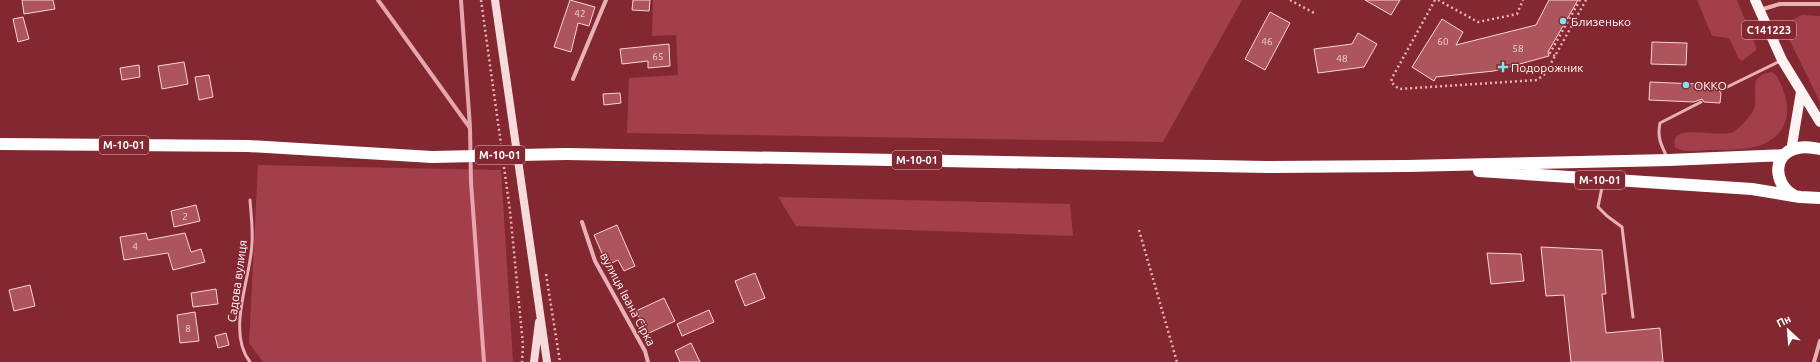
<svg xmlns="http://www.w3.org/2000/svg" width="1820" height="362" font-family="Ubuntu,sans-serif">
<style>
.green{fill:#a23f4a}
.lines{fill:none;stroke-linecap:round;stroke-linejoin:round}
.stream{stroke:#e7a6ae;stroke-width:4}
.building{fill:#ad545d;stroke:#f6d4d8}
.path{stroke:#e7b1b7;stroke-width:2.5;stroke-dasharray:2 3;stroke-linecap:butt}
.lane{stroke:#e7b1b7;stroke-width:3}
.street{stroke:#e7b1b7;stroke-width:4}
.secondary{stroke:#f6dbdd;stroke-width:8}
.primary{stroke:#fef3f3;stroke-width:10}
.highway{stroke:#fff;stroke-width:12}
.highway-bridge{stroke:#fff;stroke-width:12}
.poi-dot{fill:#77e8ef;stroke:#832830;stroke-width:1.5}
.labels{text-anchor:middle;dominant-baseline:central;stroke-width:3;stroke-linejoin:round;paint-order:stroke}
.number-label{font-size:10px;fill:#ead4d6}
.shield{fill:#832830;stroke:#dabec1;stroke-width:1}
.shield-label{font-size:11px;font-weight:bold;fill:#fff}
.poi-label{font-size:12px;fill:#fff;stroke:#832830;text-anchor:start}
.street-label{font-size:12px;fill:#fff;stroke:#832830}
</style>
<rect width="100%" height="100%" fill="#832830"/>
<!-- green -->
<path class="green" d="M653,0H1242L1163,142L627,133L629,78L678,75L676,35L652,36Z
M1697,0H1737L1756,47V50L1742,61L1739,59L1729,38L1712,36Z
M1802,15L1820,16V102L1782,25Z
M1772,72C1780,77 1782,88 1785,96C1788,108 1788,119 1782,129C1766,152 1736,149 1711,150C1701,150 1683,154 1675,147C1668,120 1722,140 1735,131C1741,127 1754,113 1755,105C1756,96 1754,88 1756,80L1763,74Z
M258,165L501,170L513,362H263L249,343Z
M778,197L1070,204L1073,236L796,226Z"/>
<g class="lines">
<!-- stream -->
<path class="stream" d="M378,0L470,128L471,182L484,362
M461,0L470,127"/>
</g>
<!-- building -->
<path class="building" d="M22,0H53L55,9L24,14Z
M570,0L595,7L589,26L578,23L571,52L554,47Z
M633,0H650L649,11L632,10Z
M1365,0H1400L1391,15Z
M1549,0H1578L1548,52L1549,56L1494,71L1436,77L1434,81L1412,67L1442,19L1463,32L1456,45L1536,25Z
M1270,12L1290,23L1265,70L1245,59Z
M23,17L29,39L18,42L13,19Z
M1358,33L1377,44L1364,67L1318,73L1314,49L1352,44Z
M1652,42L1687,43L1686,65L1651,64Z
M669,44L670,66L648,68V61L622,64L620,49Z
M184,62L188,84L162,89L158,66Z
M139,65L140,77L122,80L120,68Z
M209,75L213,97L199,100L195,77Z
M1650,82L1721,85L1718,90L1721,93L1720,103L1704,102L1702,99L1694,102L1649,100Z
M620,93L621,103L604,105L603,94Z
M196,205L200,221L174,227L171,211Z
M617,225L635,266L624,271L618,260L607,265L594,235Z
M146,233L148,240L185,233L191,252L201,249L205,262L173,270L168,253L124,260L120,237Z
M1541,247L1602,250L1606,294H1602L1606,333L1660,328L1663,362H1571L1564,295L1546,296Z
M1487,253L1521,254L1524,281L1491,284Z
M755,273L765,298L745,306L735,281Z
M30,285L35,306L14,311L9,290Z
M216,289L218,304L193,307L191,293Z
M664,298L675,321L647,334L636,311Z
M709,310L714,322L682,336L677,324Z
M195,312L199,341L180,343L177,315Z
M226,333L229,345L218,348L215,336Z
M691,343L700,362H680L675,351Z"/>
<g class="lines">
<!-- path -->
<path class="path" d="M481,0L501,144
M1290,0L1316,14
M1435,0L1392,78L1391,82L1399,89L1537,80L1545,74L1586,0
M1438,0L1478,22L1517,14L1523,0
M1555,56L1550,53L1580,0
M504,167L510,211L523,345L522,362
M1139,230L1177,362
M546,274L560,362"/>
<!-- lane -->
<path class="lane" d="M1721,90L1780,61
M1667,157C1661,145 1657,137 1660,123L1701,102
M1603,182L1598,207L1607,216L1622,227L1633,317
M250,362C226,331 251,278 252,243C253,229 251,214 250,200"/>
<!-- street -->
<path class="street" d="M1760,10L1780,4H1820
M573,79L606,0
M582,222L595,261L645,351L648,362
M1814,362L1820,341"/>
<!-- secondary -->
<path class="secondary" d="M495,0L547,362
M534,362L539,322"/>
<!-- primary -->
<path class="primary" d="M1755,0L1782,60L1820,122
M1791,151L1801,92"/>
<!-- highway -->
<path class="highway" d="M0,144L248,146L432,157
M567,154L1267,167L1407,166L1669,160L1784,155
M1479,171L1752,189L1800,197L1820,198
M1793,195C1773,183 1772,153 1798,148C1805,146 1813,148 1820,149"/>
<!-- highway-bridge -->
<path class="highway-bridge" d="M432,157L567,154"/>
</g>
<!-- markers -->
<g class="poi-dot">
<circle cx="1563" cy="21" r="4"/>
<path d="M1501 61h4v4h4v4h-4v4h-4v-4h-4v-4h4z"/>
<circle cx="1686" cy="85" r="4"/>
</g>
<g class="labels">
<!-- number labels -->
<g class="number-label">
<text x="580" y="13">42</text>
<text x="1267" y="41">46</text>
<text x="1443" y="41">60</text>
<text x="1518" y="48">58</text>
<text x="658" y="56">65</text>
<text x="1342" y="58">48</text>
<text x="185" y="216">2</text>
<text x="135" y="246">4</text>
<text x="188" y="328">8</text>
</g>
<!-- shield labels -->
<g class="shield">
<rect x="1742" y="21" width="54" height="18" rx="3"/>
<rect x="99" y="136" width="50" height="18" rx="3"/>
<rect x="475" y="146" width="50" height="18" rx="3"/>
<rect x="892" y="151" width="50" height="18" rx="3"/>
<rect x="1575" y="171" width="50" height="18" rx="3"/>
</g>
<g class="shield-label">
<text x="1769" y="30">С141223</text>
<text x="124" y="145">М-10-01</text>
<text x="500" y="155">М-10-01</text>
<text x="917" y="160">М-10-01</text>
<text x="1600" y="180">М-10-01</text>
</g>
<!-- poi labels -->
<g class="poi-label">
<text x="1571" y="21">Близенько</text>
<text x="1511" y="67">Подорожник</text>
<text x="1694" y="85">OKKO</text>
</g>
<!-- street labels -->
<g class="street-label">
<text transform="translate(237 281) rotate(-82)">Садова вулиця</text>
<text transform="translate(628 299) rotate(62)">вулиця Івана Сірка</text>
</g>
</g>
<!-- north arrow -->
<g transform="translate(1788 330) rotate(334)" stroke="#832830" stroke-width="3" paint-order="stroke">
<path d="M0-3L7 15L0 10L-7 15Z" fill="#ffffff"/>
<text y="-6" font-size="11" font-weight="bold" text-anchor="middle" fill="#ffffff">Пн</text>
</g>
</svg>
